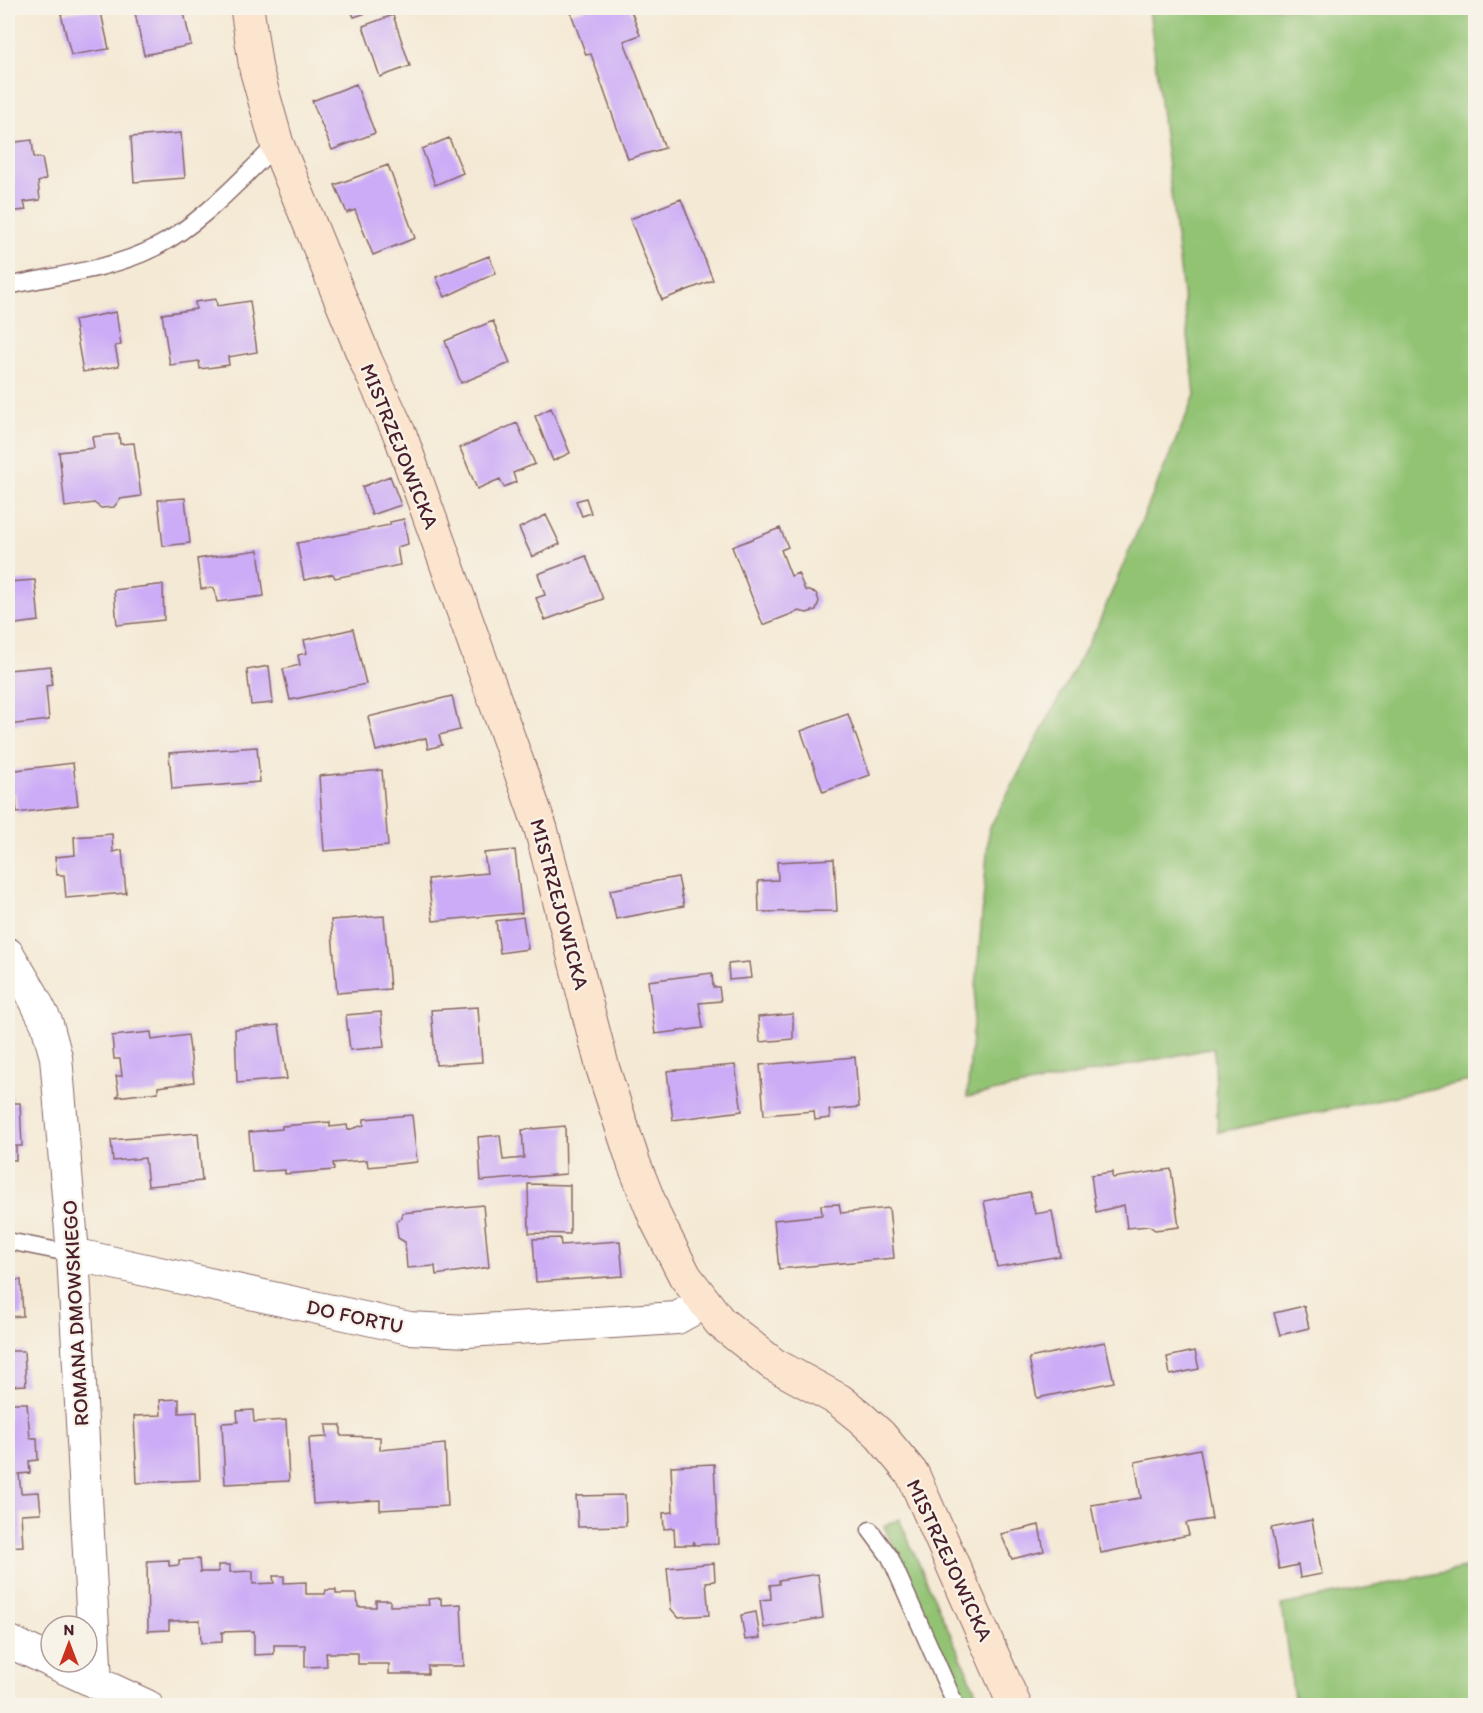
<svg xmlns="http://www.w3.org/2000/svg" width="1483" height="1713" font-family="Itim,sans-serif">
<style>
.green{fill:#92c373;stroke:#6e714f;stroke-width:1.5}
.building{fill:#ccacf6}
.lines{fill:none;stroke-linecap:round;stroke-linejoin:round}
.lane-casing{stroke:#866666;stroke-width:19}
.street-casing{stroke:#866666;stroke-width:34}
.secondary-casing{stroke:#866666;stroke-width:35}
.lane{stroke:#fff;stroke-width:16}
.street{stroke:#fff;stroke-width:32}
.secondary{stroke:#fce5cf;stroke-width:33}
.labels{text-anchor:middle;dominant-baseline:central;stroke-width:4.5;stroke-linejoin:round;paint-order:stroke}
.street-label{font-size:21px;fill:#4a1f2b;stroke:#f7f3e8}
</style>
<rect width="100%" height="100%" fill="#f7f3e8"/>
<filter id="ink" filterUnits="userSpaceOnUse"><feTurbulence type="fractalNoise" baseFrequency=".0167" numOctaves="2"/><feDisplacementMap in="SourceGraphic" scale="12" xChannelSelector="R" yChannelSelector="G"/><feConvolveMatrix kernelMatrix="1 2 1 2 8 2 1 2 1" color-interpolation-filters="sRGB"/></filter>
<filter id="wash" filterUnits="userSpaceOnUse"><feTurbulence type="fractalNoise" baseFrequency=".008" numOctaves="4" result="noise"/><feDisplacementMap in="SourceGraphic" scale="24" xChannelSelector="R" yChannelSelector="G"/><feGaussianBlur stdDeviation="1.35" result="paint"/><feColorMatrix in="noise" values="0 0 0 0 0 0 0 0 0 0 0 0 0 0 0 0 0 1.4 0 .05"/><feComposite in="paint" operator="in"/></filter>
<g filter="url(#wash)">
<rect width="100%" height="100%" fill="#f4e9d4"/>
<!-- green -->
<path class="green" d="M1149,8H1475V1080L1218,1132L1214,1048L967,1097L989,829L1097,627L1195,395Z
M899,1519L982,1705H963L884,1526Z
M1475,1566V1705H1295L1281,1605Z"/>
<g id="blocks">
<!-- building -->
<path class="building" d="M100,8L109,49L71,55L61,14Z
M134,8H183L191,45L144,55Z
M350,8H381L354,17Z
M587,8H630L640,35L624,41L665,148L628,159L591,54L586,55L571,13Z
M393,15L410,66L380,77L363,26Z
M356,84L375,133L332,150L312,101Z
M181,133L185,178L134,182L131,137Z
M449,138L463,173L435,185L422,149Z
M32,140L34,158H42L46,179L38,182L40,200L24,202L26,210L8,212V143Z
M388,165L415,238L373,255L355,210L347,213L335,185Z
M681,199L713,280L662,300L630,219Z
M489,256L496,273L445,297L436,277Z
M216,299L217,306L250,301L257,352L228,357L229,365L200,369L199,361L170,365L162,314L196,309L195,302Z
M116,312L121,345L115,346L119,366L83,372L74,320Z
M493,321L510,363L461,383L445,341Z
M551,408L570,453L553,461L535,416Z
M517,423L535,464L513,473L516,482L504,487L500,479L477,489L460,448Z
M119,434L120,444L134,443L141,496L120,499L114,507L101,508L94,503L65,507L59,452L94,448L92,437Z
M390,476L401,505L372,515L362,487Z
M185,498L190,543L163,546L158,500Z
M586,498L591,513L582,516L576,501Z
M546,515L560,544L532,557L519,528Z
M404,519L408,544L397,547L400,565L335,578L333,574L304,580L297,543L390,525V522Z
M780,528L788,547L781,550L791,576L798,573L805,590L816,593L819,601L816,610L807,613L799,611L763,625L732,547Z
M258,550L264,596L217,602L214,588L201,589L197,559Z
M586,556L603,599L545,620L536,598L545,595L538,574Z
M35,580L39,621L8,625V582Z
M158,585H163L164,620L117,625L114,590Z
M353,629L366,684L290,700L283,669L300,665L298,655L307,653L304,640Z
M51,666L52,685L46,686L49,720L8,725V670Z
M269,666L273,703L251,705L247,670Z
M452,696L460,730L439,735L442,745L428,749L426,738L376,751L368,717Z
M848,714L870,775L823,792L801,731Z
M257,747L260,782L172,789L169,753Z
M73,763L78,805L17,813L15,792L8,793V771Z
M382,770L388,846L324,851L319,776Z
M112,834L113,852L122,850L126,893L66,898L64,875H57L55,857L75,855L74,837Z
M515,850L522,913L433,921L428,879L487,873L484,853Z
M834,859L837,911L759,912L758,881L778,880L777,862Z
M678,877L684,906L616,919L610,890Z
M384,916L390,989L337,993L331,920Z
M523,917L528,949L500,953L496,921Z
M749,962L751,978L729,980L728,964Z
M712,973L713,987H719L721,1001L699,1003L703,1028L655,1034L648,981Z
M478,1007L482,1062L436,1065L431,1010Z
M381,1012L384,1047L350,1050L346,1015Z
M793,1014V1039L760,1042L758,1017Z
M279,1025L287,1079L237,1083L235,1029Z
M151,1032L152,1040L188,1035L194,1082L158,1087V1092L116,1097L119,1095L116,1076H122L120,1059H114L112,1036Z
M855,1057L859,1107L829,1110L830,1118L815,1120L814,1111L764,1115L760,1065Z
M735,1065L742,1111L673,1120L667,1071Z
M8,1088H11L12,1103H20L22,1146H16V1160H8Z
M412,1115L417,1162L368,1167L367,1160L333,1163L334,1170L285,1174V1170L252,1172L249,1132L282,1129V1126L330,1122V1127L347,1125L348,1130L364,1125V1119Z
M565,1126L566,1174L481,1181L478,1137L500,1135L503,1160L524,1158L522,1130Z
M198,1133L202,1181L148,1186L145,1158L113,1161L111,1140Z
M1171,1169L1179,1227L1155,1230L1149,1226L1127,1228L1124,1205L1096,1212L1091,1175L1112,1172V1178Z
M528,1184L570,1185V1234L529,1233Z
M1030,1192L1035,1214L1052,1211L1060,1256L997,1267L984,1201Z
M839,1204L841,1213L889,1208L894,1258L779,1269L774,1220L822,1215L821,1205Z
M483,1205L489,1267L436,1275L435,1266L407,1268L405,1242L398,1238L396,1222L402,1218V1213Z
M560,1238L561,1245L620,1241L623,1276L536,1282L533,1239Z
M21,1280L23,1316L8,1317V1281Z
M1304,1306L1309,1328L1280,1335L1274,1313Z
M1105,1342L1114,1382L1037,1398L1029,1358Z
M8,1351H24L26,1385L8,1386Z
M1195,1351L1199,1369L1170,1375L1167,1357Z
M179,1399V1413L197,1412L200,1480L137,1483L134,1416L161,1415L160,1400Z
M8,1403H27L30,1438H37L38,1460L29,1461L30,1473L19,1474L21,1493L39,1492L41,1513L21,1514L23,1546L8,1547Z
M253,1410L254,1422L286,1420L289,1481L225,1484L222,1423L238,1422L237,1411Z
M326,1425H341V1436L380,1437V1450L445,1444L448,1506L380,1510V1500L313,1504L309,1438L327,1437Z
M1200,1449L1212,1519L1186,1523L1189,1535L1101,1553L1091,1505L1141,1498L1135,1462Z
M714,1464L718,1544L694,1545V1541L693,1545H675L674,1528L664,1529L663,1513L673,1512L671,1466Z
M625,1495L626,1526L578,1527L576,1496Z
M1312,1520L1322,1574L1300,1578L1298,1565L1279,1569L1271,1528Z
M1039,1525L1044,1551L1012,1559L1001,1534Z
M199,1559L200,1572H218V1565H230V1572L253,1571V1584L274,1583L273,1576H284V1583L306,1582V1594H325L326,1590H336V1594H357L358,1607H376V1600H390V1606L429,1605L428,1599L441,1598V1605L461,1604L464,1666H428V1674H389V1664H358V1653H326L327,1666L305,1667V1645H274V1654L254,1655V1631L222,1632V1642L201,1643L200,1620L169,1621V1630L148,1631L147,1561L169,1560V1566L179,1565V1560Z
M714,1563L715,1581L706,1582L709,1615L678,1617L671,1609L667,1568Z
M818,1574L823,1618L764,1628L760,1600L771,1599L770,1585L779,1584V1580Z
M756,1612L760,1638L745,1640L741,1615Z"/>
</g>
</g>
<g filter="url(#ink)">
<use href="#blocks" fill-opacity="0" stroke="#866666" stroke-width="1.5"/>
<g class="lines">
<!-- lane casing -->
<g class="lane-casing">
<path id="lane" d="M8,286C56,275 110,270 154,248C200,225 241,179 277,144
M8,1241L73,1254
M870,1530L890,1557L956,1706"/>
</g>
<!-- street casing -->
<g class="street-casing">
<path id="street" d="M8,954L32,994L47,1024L56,1057L73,1254L96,1683
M73,1254L409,1328L467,1331L677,1318L704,1303
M8,1641L51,1661
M52,1662L147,1706"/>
</g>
<!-- secondary casing -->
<g class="secondary-casing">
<path id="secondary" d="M247,8L256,69L277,144L366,361L401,437L541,829L603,1069L634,1164L656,1219L685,1276L720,1322L773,1364L839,1400L859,1416L880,1435L913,1475L1015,1706"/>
</g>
<!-- lane -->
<use href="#lane" class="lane"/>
<!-- street -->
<use href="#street" class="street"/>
<!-- secondary -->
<use href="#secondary" class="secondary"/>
</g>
</g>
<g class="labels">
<!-- street labels -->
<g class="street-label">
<text transform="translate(400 446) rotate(68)">MISTRZEJOWICKA</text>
<text transform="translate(560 904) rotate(75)">MISTRZEJOWICKA</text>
<text transform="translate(75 1313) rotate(-93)">ROMANA DMOWSKIEGO</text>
<text transform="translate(355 1316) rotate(12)">DO FORTU</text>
<text transform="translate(950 1560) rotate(65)">MISTRZEJOWICKA</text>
</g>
</g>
<!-- margin -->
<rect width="1483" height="1713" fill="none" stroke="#f7f3e8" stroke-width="30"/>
<!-- north arrow -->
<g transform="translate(69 1644)"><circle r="28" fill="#f7f3e8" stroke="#b29e9c" stroke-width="1.5"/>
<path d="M0-4.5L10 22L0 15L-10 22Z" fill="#c8321e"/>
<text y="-9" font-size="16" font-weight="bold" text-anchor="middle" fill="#4a1f2b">N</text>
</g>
</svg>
